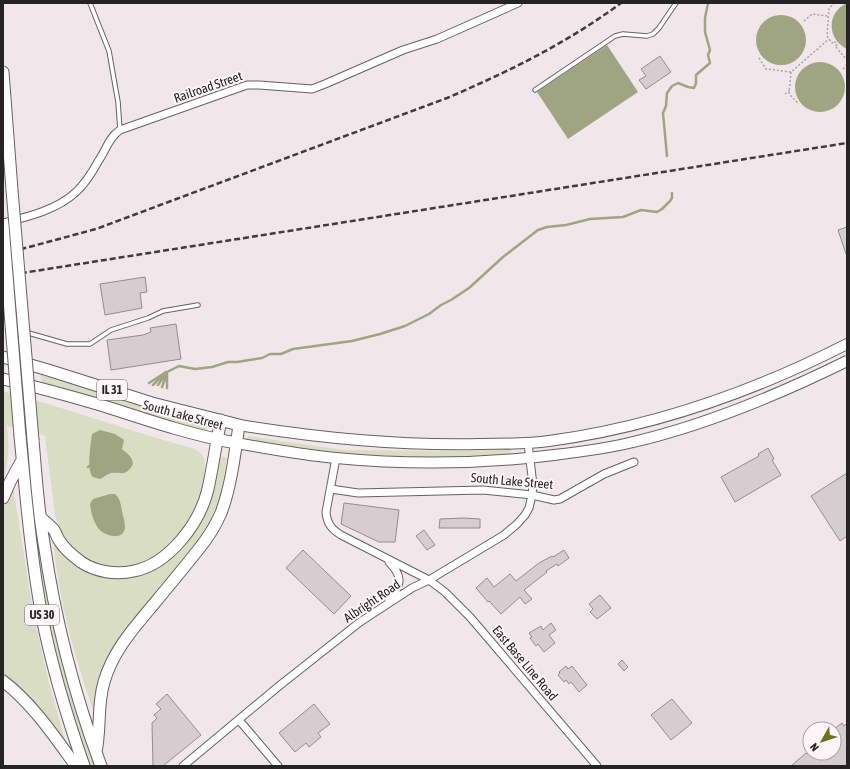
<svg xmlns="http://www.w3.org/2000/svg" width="850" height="769" font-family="'Asap Condensed',sans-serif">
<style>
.green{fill:#d9ddc3}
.water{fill:#9fa581}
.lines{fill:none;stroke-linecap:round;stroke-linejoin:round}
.stream{stroke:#9fa581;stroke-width:2.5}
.building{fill:#d6cdd1;stroke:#958c90}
.lane-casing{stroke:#686063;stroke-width:5.5}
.street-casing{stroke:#686063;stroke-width:9}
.secondary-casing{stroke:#686063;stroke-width:12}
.primary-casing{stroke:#686063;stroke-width:13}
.path{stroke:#aaa2a5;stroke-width:1.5;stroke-dasharray:2 2;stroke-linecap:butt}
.lane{stroke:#fff;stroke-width:3.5}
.street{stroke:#fff;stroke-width:7}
.secondary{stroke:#fff;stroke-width:10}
.primary{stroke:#fff;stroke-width:11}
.rail{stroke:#3f3c3d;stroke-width:2.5;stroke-dasharray:6 3;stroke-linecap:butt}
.primary-bridge-casing{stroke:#686063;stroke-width:13;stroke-linecap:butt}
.primary-bridge{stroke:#fff;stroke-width:11}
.labels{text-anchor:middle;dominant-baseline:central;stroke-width:4;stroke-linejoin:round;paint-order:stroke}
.shield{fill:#fef5f8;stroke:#676264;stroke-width:1}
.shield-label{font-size:12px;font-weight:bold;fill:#262324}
.street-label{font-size:13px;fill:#262324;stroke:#fef5f8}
</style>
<rect width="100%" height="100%" fill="#f1e7eb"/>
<!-- green -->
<path class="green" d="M40,373L152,409L207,424H208L206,430L182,425L42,383Z
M3,391C67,408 128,431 192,448C207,454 205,462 204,475C201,508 179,546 148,560C133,567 116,568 100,564C76,558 62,538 55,515L45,436L7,426C9,445 9,464 3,482Z
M248,436L344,450L468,451L507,449H511V455C422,461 335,455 247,440Z
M220,456L227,458L220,497L211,520L197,542L116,643L106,663L95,710H93C74,655 58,598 53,539L81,567L152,570L212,491Z
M13,486L33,611L49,683L66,743H65L10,680L3,675V507Z
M36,539H38L54,629L68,684L95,766H89C78,732 67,698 58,663C48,622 42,580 36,539Z"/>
<!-- water -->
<path class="water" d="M847,3V49C827,39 826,13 847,3Z
M756 40a25 25 0 1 1 50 0a25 25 0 1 1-50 0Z
M607,45L638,92L568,139L537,92Z
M795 87a25 25 0 1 1 50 0a25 25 0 1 1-50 0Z
M100,430L115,434L124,440L122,449C128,455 132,455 133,464C126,477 122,472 111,473C107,474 103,478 100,479C97,478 95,478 93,477C86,471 91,443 92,434Z
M110,494H115C120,498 121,505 122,511C123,516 125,522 125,527C124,542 104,536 98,528C93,521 91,512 90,504L93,499Z"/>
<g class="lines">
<!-- stream -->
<path class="stream" d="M667,156L663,113L666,106L667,93L672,86L678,83L688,87L694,88L696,83V75L710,63L708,55L710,50L705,32V18L708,3
M167,372V388
M149,383L166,372
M153,385L162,376
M158,385L167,372L179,366L195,369L212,367L228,362H237L262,358L270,354H281L293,349L352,341L380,334L405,326L429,314L441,305L451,300L469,288L503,257L538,230L547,227L566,225L590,219L623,217L641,210L657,212L662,209L670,201L672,198V193
M162,387L166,376
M88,467L93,464"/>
</g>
<!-- building -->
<path class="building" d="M660,56L671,72L646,89L639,80L646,76L641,69Z
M847,227V254H846L838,230Z
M145,277L147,292L140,293L142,308L105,315L100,284Z
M176,324L181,359L111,370L107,340L143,335L151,332L150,328Z
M768,448L774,459L772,460L781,475L735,502L721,477L759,456L758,454Z
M847,473V536L840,541L811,496Z
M344,503L399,510L395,542H379L341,524Z
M464,518L480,519V528H439L440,519Z
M424,530L435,545L427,550L416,536Z
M303,550L351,596L334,614L286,568Z
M564,550L569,558L558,566L557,564L546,571L547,572L524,590L532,599L525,604L520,597L501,614L489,601L488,602L476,588L487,578L494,587L510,574L516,581L539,563L552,556L553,557Z
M600,595L611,608L597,619L590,612L593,609L589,604Z
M551,623L556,630L549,635L555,643L544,652L538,644L536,646L530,638L532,637L529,633L541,626L543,630Z
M622,660L628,667L624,671L618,664Z
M566,666L568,669L572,666L587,685L579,692L571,682L569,684L566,680L564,682L558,675L560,673L559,672Z
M167,694L201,735L163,766H153L152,723L157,718L154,715L161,709L156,704Z
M672,699L692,723L671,740L651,715Z
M314,704L330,724L318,733L321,737L309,747L306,743L295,752L279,733Z
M842,723L844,726L847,723V766H791L806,753H834V729Z"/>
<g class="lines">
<!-- lane casing -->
<g class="lane-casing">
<path id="lane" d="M90,3L109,51L118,102L120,130
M535,90L615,36L623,34L647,36L653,34L659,28L676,3
M25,332L67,344H90L111,330L148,318L163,311L198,305"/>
</g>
<!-- street casing -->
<g class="street-casing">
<path id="street" d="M3,223C27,217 57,210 76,192C85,184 93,171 99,160C106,150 109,137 120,130L247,85H259L312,89L325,84L403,50L437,39L518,3
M336,458L326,512C327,523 331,529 341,535L429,580L445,592L470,617L597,766
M331,489L358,493L483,490L532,495L554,500L560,499L604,474L634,462
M389,562C403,576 402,586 389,600
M239,720L278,766
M183,766L279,686L360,622L412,588L429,580L504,535L517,524L525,515L529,508L532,495L533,485L528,443"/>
</g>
<!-- secondary casing -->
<g class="secondary-casing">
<path id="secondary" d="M239,425C319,438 399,446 480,444C503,444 526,444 549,441C653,427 755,391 847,344
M236,443C270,449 303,455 336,458C409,465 482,464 554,455C579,452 604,449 629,443C704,426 778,395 847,361"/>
</g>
<!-- primary casing -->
<g class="primary-casing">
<path id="primary" d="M3,72L12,190
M3,357L48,370L152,403L239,425C235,453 231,487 221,513C215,527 207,539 198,550C183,569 168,587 153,605C133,629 113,651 104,682C97,705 101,729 96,752
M3,379C37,387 70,396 104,406C147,420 191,435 236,443
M20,436C26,497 31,557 42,617C52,668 67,717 84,766
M33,440C36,474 38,509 44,543C55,619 74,694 101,766
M3,498L10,482L22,460
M40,517C44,521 50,525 54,530C56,533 57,537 59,540C64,549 73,556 81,562C96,572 116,575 134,571C169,564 200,523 208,489C213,466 216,443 221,420
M3,681C33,704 54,736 76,766"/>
</g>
<!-- path -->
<path class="path" d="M835,3L829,8L827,36L832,43L834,41L837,45L835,46L847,60
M804,21L812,14L828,16
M759,58L766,69L791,72L829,39
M843,69L847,65
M791,72L789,94L799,104
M785,94L790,90"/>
<!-- lane -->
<use href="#lane" class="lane"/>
<!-- street -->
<use href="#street" class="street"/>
<!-- secondary -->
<use href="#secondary" class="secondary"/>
<!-- primary -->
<use href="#primary" class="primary"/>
<!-- rail -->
<path class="rail" d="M3,254L96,229L447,98C508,72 567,43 621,3
M3,276L847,143"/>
<!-- primary-bridge casing -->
<g class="primary-bridge-casing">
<path id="primary-bridge" d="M12,190L33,440
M3,225L20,436"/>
</g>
<!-- primary-bridge -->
<use href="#primary-bridge" class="primary-bridge"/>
</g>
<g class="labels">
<!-- shield labels -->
<g class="shield">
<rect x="97" y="380" width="30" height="20" rx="3"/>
<rect x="25" y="605" width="34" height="20" rx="3"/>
</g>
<g class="shield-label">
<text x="112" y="390">IL 31</text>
<text x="42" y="615">US 30</text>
</g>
<!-- street labels -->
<g class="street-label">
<text transform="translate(208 87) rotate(-19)">Railroad Street</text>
<text transform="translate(183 415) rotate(15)">South Lake Street</text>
<text transform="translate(512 481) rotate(5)">South Lake Street</text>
<text transform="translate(372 601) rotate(-34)">Albright Road</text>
<text transform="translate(525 663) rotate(50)">East Base Line Road</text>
</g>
</g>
<!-- border -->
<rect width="850" height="769" fill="none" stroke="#262324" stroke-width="8"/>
<!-- north arrow -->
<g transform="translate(822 741) rotate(231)"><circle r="19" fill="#fef5f8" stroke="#a8a1a3"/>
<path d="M0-3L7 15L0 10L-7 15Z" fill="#6a731d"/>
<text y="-6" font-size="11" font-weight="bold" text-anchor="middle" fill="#262324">N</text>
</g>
</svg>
